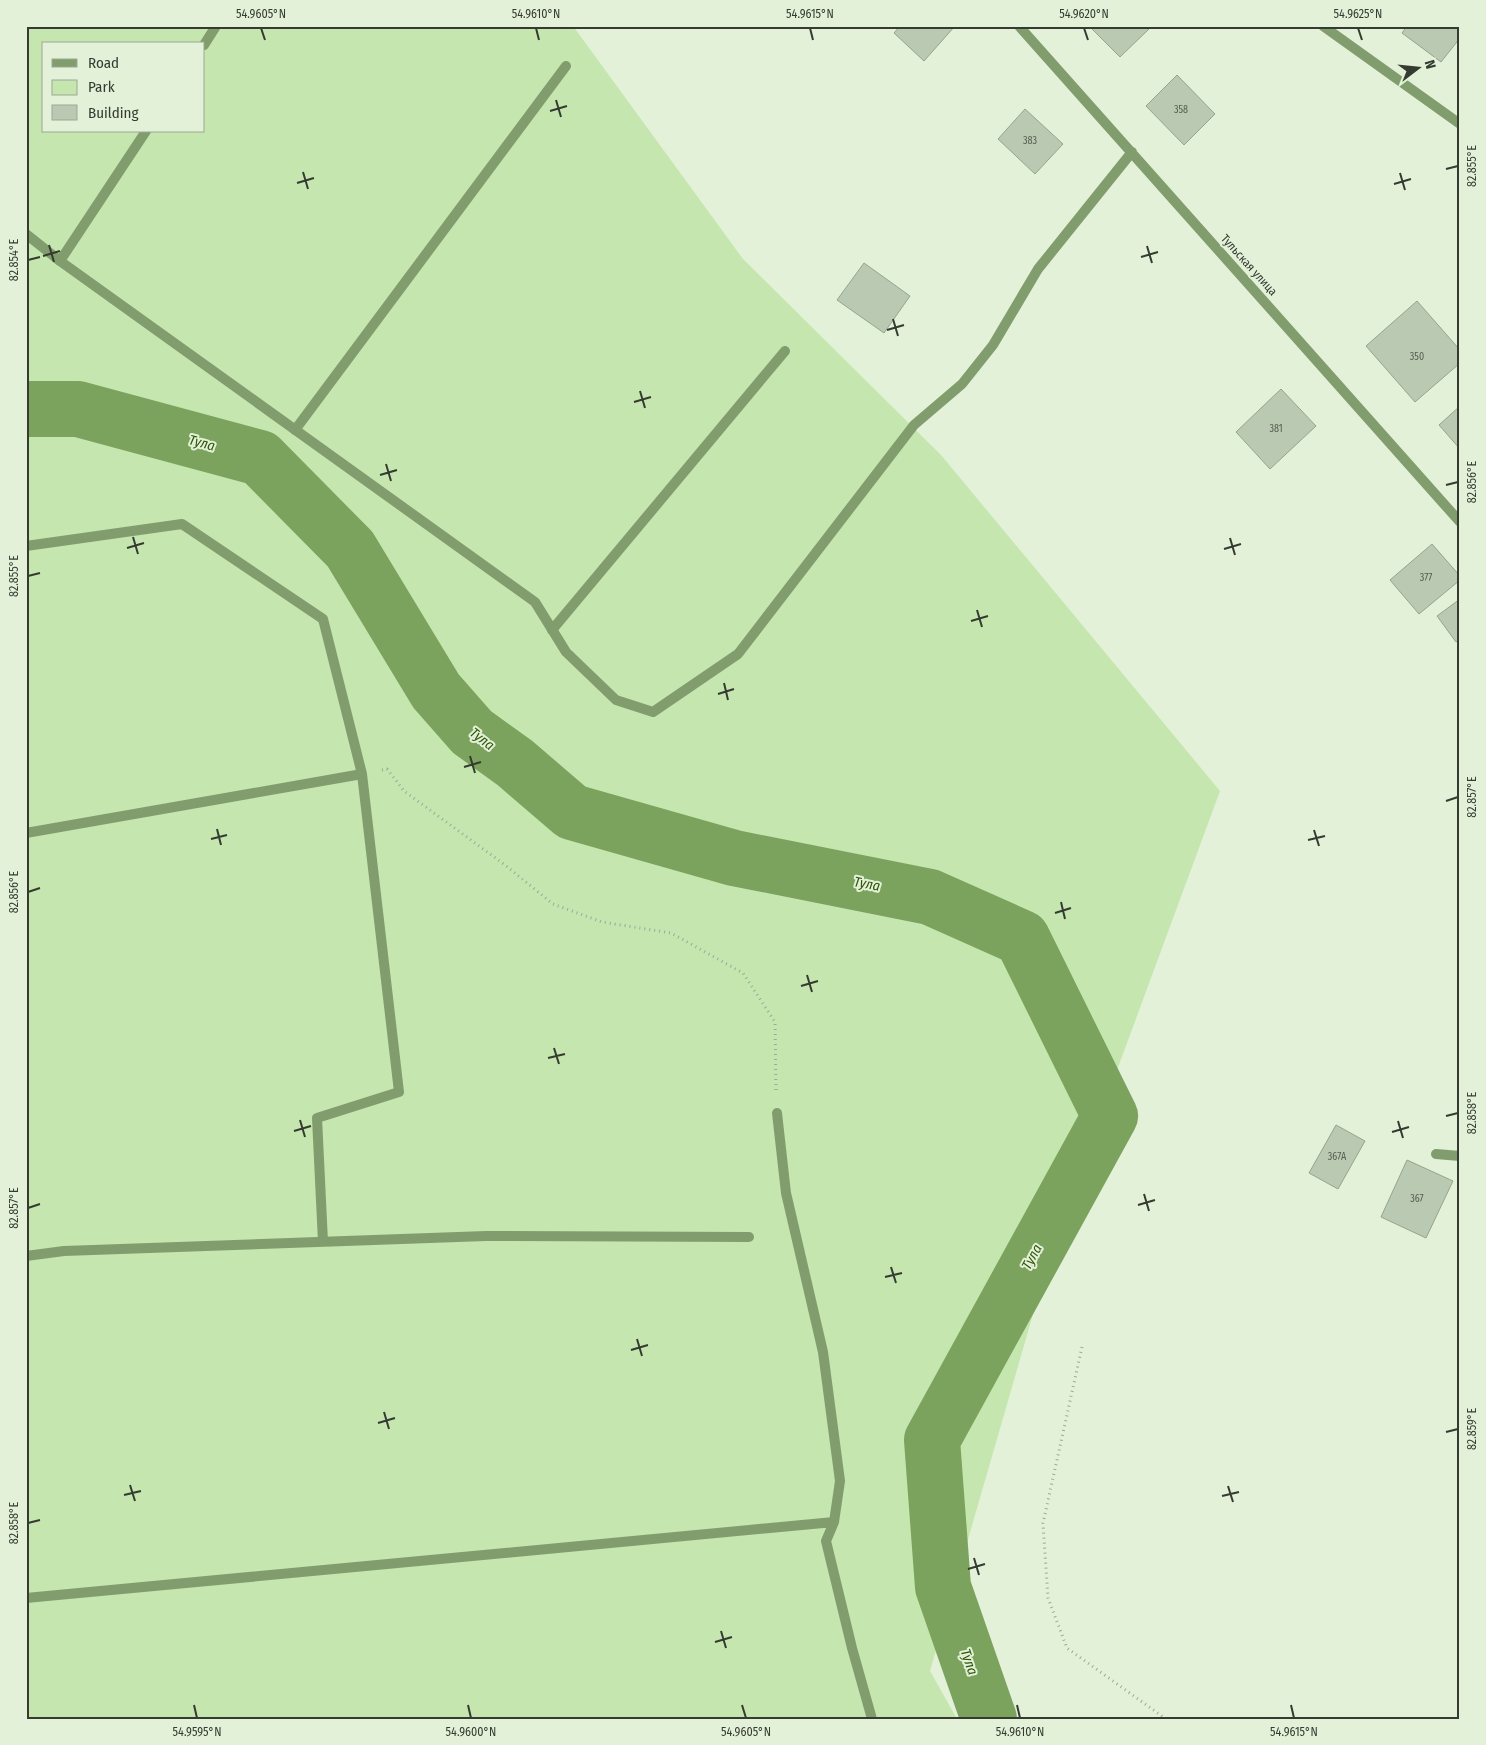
<svg xmlns="http://www.w3.org/2000/svg" width="1486" height="1745" font-family="'Fira Sans Condensed',sans-serif">
<style>
.green{fill:#c5e6af;fill-rule:evenodd}
.lines{fill:none;stroke-linecap:round;stroke-linejoin:round}
.river{stroke:#7ba35d;stroke-width:56}
.building{fill:#bac9b1;stroke:#95a48c}
.path{stroke:#9ea996;stroke-width:3;stroke-dasharray:1 4;stroke-linecap:butt}
.service{stroke:#819d6d;stroke-width:10}
.minor{stroke:#819d6d;stroke-width:10}
.ticks{fill:none;stroke:#353b31;stroke-width:2}
.labels{text-anchor:middle;dominant-baseline:central;stroke-width:4;stroke-linejoin:round;paint-order:stroke}
.number-label{font-size:10px;fill:#565e51}
.street-label{font-size:12px;fill:#353b31;stroke:#e2f1d8}
.water-label{font-size:14px;font-style:italic;fill:#305507;stroke:#e2f1d8}
.neatline{fill:none;stroke:#353b31;stroke-width:2}
.ticks-label{font-size:12px;text-anchor:middle;fill:#353b31}
</style>
<rect width="100%" height="100%" fill="#e2f1d8"/>
<!-- green -->
<path class="green" d="M26,26H573L743,259L941,455L1220,791L1055,1238L930,1671L957,1719H26ZM44,44H204V131H44Z"/>
<g class="lines">
<!-- river -->
<path class="river" d="M26,409H78L260,458L350,549L436,691L472,732L515,763L572,812L734,858L930,897L1022,938L1110,1116L932,1440L943,1587L989,1719"/>
</g>
<!-- building -->
<path class="building" d="M900,26H955L924,61L894,33Z
M1089,26H1146L1149,29L1120,57Z
M1407,26H1459L1460,38L1441,62L1402,33Z
M1177,75L1215,114L1184,145L1146,106Z
M1025,109L1063,144L1035,174L998,139Z
M864,263L910,296L884,333L837,300Z
M1417,301L1460,350V363L1415,402L1366,346Z
M1281,389L1316,426L1270,469L1236,432Z
M1460,406V449L1439,425Z
M1432,544L1460,576V580L1419,614L1390,580Z
M1460,599V639L1456,642L1437,616Z
M1336,1125L1365,1141L1338,1189L1309,1173Z
M1407,1160L1453,1181L1426,1238L1381,1217Z"/>
<g class="lines">
<!-- path -->
<path class="path" d="M382,770L387,769L404,791L505,865L553,904L602,922L671,933L743,973L775,1022L776,1092
M1082,1347L1043,1523L1048,1598L1067,1648L1166,1719"/>
<!-- service -->
<path class="service" d="M204,45L216,26
M60,261L146,131
M295,430L566,66
M26,546L182,524L323,619L362,774L399,1092L317,1118L323,1242
M552,630L785,351
M26,833L362,774
M777,1113L786,1193L823,1352L840,1481L834,1522L826,1541L852,1648L872,1719
M1436,1154L1460,1156
M26,1256L64,1251L486,1236L749,1237
M26,1598L834,1522"/>
<!-- minor -->
<path class="minor" d="M1019,26L1460,522
M1323,26L1460,124
M26,234L60,261L535,602L566,652L616,700L653,712L738,654L914,425L962,384L993,345L1038,269L1132,152"/>
</g>
<!-- ticks -->
<path class="ticks" d="M261,28L265,40M536,28L539,40M810,28L813,40M1084,28L1088,40M1358,28L1362,40M556,100L561,117M550,111L567,106M1446,169L1458,166M303,172L308,189M1400,173L1405,190M297,183L314,178M1394,184L1411,179M49,245L54,262M1147,246L1152,263M43,256L60,251M1141,257L1158,252M28,260L40,257M893,319L898,336M887,330L904,325M640,391L645,408M634,402L651,397M386,464L391,481M380,475L397,470M1446,485L1458,482M133,537L138,554M1230,538L1235,555M127,548L144,543M1224,549L1241,544M28,576L40,573M977,610L982,627M971,621L988,616M724,683L728,700M718,694L734,689M470,756L475,773M464,767L481,762M1446,801L1458,797M217,829L221,845M1314,830L1319,846M211,839L227,835M1308,840L1325,836M28,892L40,888M1061,902L1065,919M1055,913L1071,908M807,975L812,992M801,986L818,981M554,1048L559,1064M548,1058L565,1054M1446,1116L1458,1113M300,1120L305,1137M1398,1121L1403,1138M294,1131L311,1126M1392,1132L1409,1127M1144,1194L1149,1211M1138,1205L1155,1200M28,1208L40,1204M891,1267L896,1283M885,1277L902,1273M637,1339L642,1356M631,1350L648,1345M384,1412L389,1429M378,1423L395,1418M1446,1432L1458,1429M130,1485L135,1501M1228,1486L1233,1502M124,1495L141,1491M1222,1496L1239,1492M28,1523L40,1520M974,1558L979,1575M968,1569L985,1564M721,1631L726,1648M715,1642L732,1637M194,1705L197,1718M468,1705L471,1718M742,1705L746,1718M1017,1705L1020,1718M1291,1705L1294,1718"/>
<g class="labels">
<!-- number labels -->
<g class="number-label">
<text x="1181" y="110">358</text>
<text x="1030" y="141">383</text>
<text x="1417" y="357">350</text>
<text x="1276" y="429">381</text>
<text x="1426" y="578">377</text>
<text x="1337" y="1157">367А</text>
<text x="1417" y="1199">367</text>
</g>
<!-- street labels -->
<g class="street-label">
<text transform="translate(1249 265) rotate(48)">Тульская улица</text>
</g>
<!-- water labels -->
<g class="water-label">
<text transform="translate(202 443) rotate(15)">Тула</text>
<text transform="translate(482 739) rotate(38)">Тула</text>
<text transform="translate(867 884) rotate(11)">Тула</text>
<text transform="translate(1032 1257) rotate(-61)">Тула</text>
<text transform="translate(969 1662) rotate(71)">Тула</text>
</g>
</g>
<!-- border -->
<rect width="1486" height="1745" fill="none" stroke="#e2f1d8" stroke-width="55"/>
<!-- legend -->
<rect x="42" y="42" width="162" height="90" fill="#e2f1d8" stroke="#9da895"/>
<rect x="52" y="59" width="25" height="8" fill="#819d6d" stroke="#9da895"/>
<text x="88" y="68" font-size="15" fill="#353b31">Road</text>
<rect x="52" y="80" width="25" height="15" fill="#c5e6af" stroke="#9da895"/>
<text x="88" y="92" font-size="15" fill="#353b31">Park</text>
<rect x="52" y="105" width="25" height="15" fill="#bac9b1" stroke="#9da895"/>
<text x="88" y="118" font-size="15" fill="#353b31">Building</text>
<!-- north arrow -->
<g transform="translate(1418 68) rotate(74)" stroke="#e2f1d8" stroke-width="4" paint-order="stroke">
<path d="M0-4L9 19L0 12L-9 19Z" fill="#353b31"/>
<text y="-8" font-size="14" font-weight="bold" text-anchor="middle" fill="#353b31">N</text>
</g>
<rect x="28" y="28" width="1430" height="1690" class="neatline"/>
<g class="ticks-label">
<text x="261" y="18">54.9605°N</text>
<text x="536" y="18">54.9610°N</text>
<text x="810" y="18">54.9615°N</text>
<text x="1084" y="18">54.9620°N</text>
<text x="1358" y="18">54.9625°N</text>
<text transform="translate(1472 166) rotate(-90)" y="4">82.855°E</text>
<text transform="translate(14 260) rotate(-90)" y="4">82.854°E</text>
<text transform="translate(1472 482) rotate(-90)" y="4">82.856°E</text>
<text transform="translate(14 576) rotate(-90)" y="4">82.855°E</text>
<text transform="translate(1472 797) rotate(-90)" y="4">82.857°E</text>
<text transform="translate(14 892) rotate(-90)" y="4">82.856°E</text>
<text transform="translate(1472 1113) rotate(-90)" y="4">82.858°E</text>
<text transform="translate(14 1208) rotate(-90)" y="4">82.857°E</text>
<text transform="translate(1472 1429) rotate(-90)" y="4">82.859°E</text>
<text transform="translate(14 1523) rotate(-90)" y="4">82.858°E</text>
<text x="197" y="1736">54.9595°N</text>
<text x="471" y="1736">54.9600°N</text>
<text x="746" y="1736">54.9605°N</text>
<text x="1020" y="1736">54.9610°N</text>
<text x="1294" y="1736">54.9615°N</text>
</g>
</svg>
